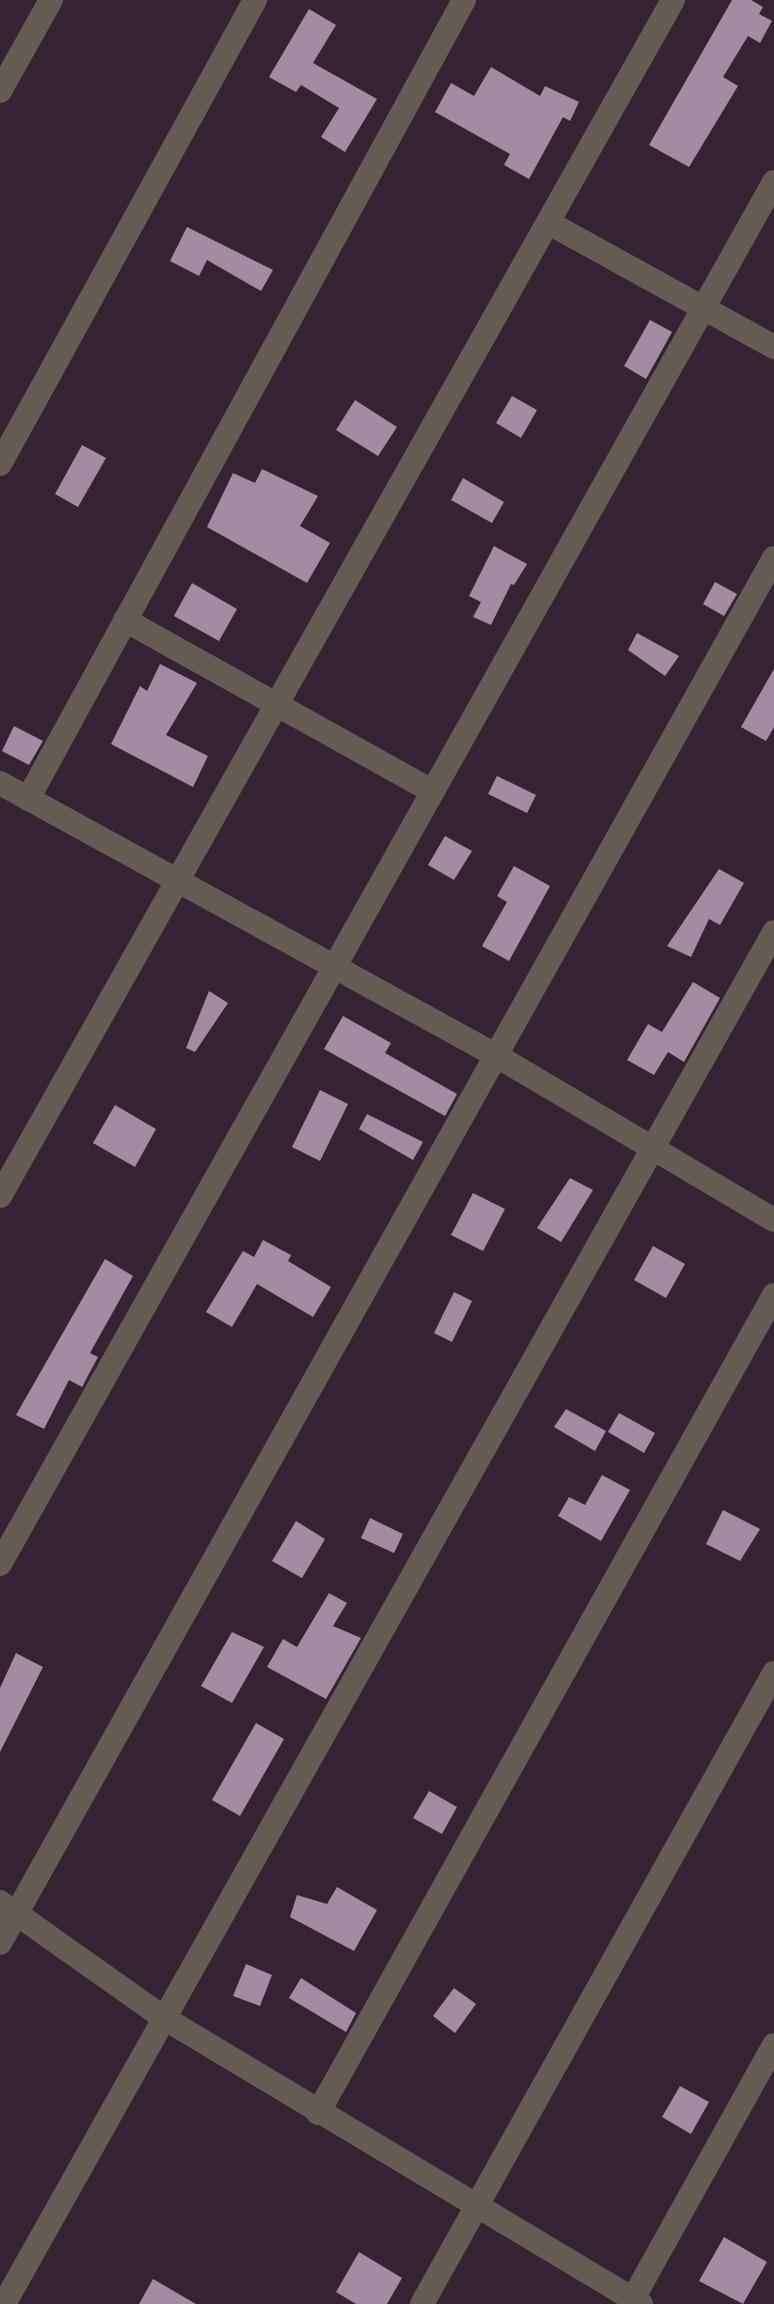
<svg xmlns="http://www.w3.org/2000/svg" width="774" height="2304" font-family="'Open Sans',sans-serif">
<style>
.building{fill:#a48ba2}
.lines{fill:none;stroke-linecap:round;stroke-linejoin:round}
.minor{stroke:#655c54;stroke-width:24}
</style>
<rect width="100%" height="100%" fill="#352334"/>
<!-- building -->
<path class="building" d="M732,0H751L763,7L759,14L772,21L760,43L748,36L723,77L738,86L689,167L649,145Z
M309,9L336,25L313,63L377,99L345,152L321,137L339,108L301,85L296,92L269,77Z
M491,67L540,96L545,86L579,102L570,121L563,117L529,179L504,165L510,154L435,112L451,83L474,96Z
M187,227L273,270L261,291L207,260L199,276L170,261Z
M650,320L672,332L646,379L624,366Z
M512,396L537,410L521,438L496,423Z
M355,400L397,427L378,456L336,430Z
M82,445L106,458L78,507L55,494Z
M262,469L318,496L300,526L330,543L307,583L207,527L233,473L255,483Z
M463,478L504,502L492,523L451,500Z
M494,546L527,564L514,585L511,584L491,625L473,617L481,602L469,596Z
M715,582L737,594L724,616L703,604Z
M192,583L237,609L219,641L174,616Z
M637,633L679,656L665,676L628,650Z
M160,664L197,683L166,735L208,756L193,787L111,744L140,686L147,691Z
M774,669V727L766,741L741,727Z
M14,726L43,741L29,765L2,751Z
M497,776L536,795L527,813L488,794Z
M445,836L472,851L454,880L428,865Z
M514,866L550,886L509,961L482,946L507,902L497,896Z
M719,869L744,883L720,925L709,919L691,957L667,946Z
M693,982L720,998L684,1062L668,1052L654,1075L627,1060L648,1024L662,1032Z
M209,991L228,1003L195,1052L186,1048Z
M343,1016L391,1043L385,1053L457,1094L445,1116L324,1049Z
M320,1090L348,1104L320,1161L292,1147Z
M115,1105L156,1129L135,1167L93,1143Z
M367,1114L423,1142L413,1160L359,1129Z
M570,1178L593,1190L561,1242L537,1228Z
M473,1193L505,1209L483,1251L451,1235Z
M263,1240L291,1255L288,1261L331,1287L313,1317L257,1284L232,1327L206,1312L243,1251L254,1257Z
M653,1246L685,1264L666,1298L634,1280Z
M105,1259L133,1276L90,1353L98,1357L82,1387L69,1380L44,1429L16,1415Z
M454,1292L472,1301L452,1342L434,1333Z
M566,1409L606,1431L595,1451L554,1427Z
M619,1413L655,1433L644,1453L608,1432Z
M602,1475L630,1490L601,1541L558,1516L569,1497L585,1505Z
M723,1510L760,1529L740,1561L706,1544Z
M370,1518L403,1534L394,1553L361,1538Z
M296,1521L325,1539L302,1578L272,1561Z
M329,1593L347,1603L333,1626L361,1638L326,1699L267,1667L283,1639L297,1647Z
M232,1632L264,1647L232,1703L201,1686Z
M16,1653L43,1667L0,1752V1688Z
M256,1723L284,1739L240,1816L212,1800Z
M429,1791L457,1807L442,1834L413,1818Z
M337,1887L377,1910L354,1951L290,1917L297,1895L327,1904Z
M246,1964L272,1975L260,2006L233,1996Z
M301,1978L356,2013L346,2032L289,1998Z
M454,1988L476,2004L455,2033L433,2016Z
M680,2086L709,2102L691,2134L662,2117Z
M724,2237L767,2262L743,2304L699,2281Z
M359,2252L402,2278L387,2304H356L336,2292Z
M153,2279L196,2304H139Z"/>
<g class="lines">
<!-- minor -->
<path class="minor" d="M0,91L51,0
M549,223L774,347
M0,464L255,0
M125,620L430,790
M0,783L497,1056L774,1220
M28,799L464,0
M0,1196L673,0
M0,1564C258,1103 514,641 774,182
M0,1902L164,2018L641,2304
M0,1943L774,558
M318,2113L774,1295
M4,2304L774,932
M422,2304L774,1673
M630,2304L774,2045"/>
</g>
</svg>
